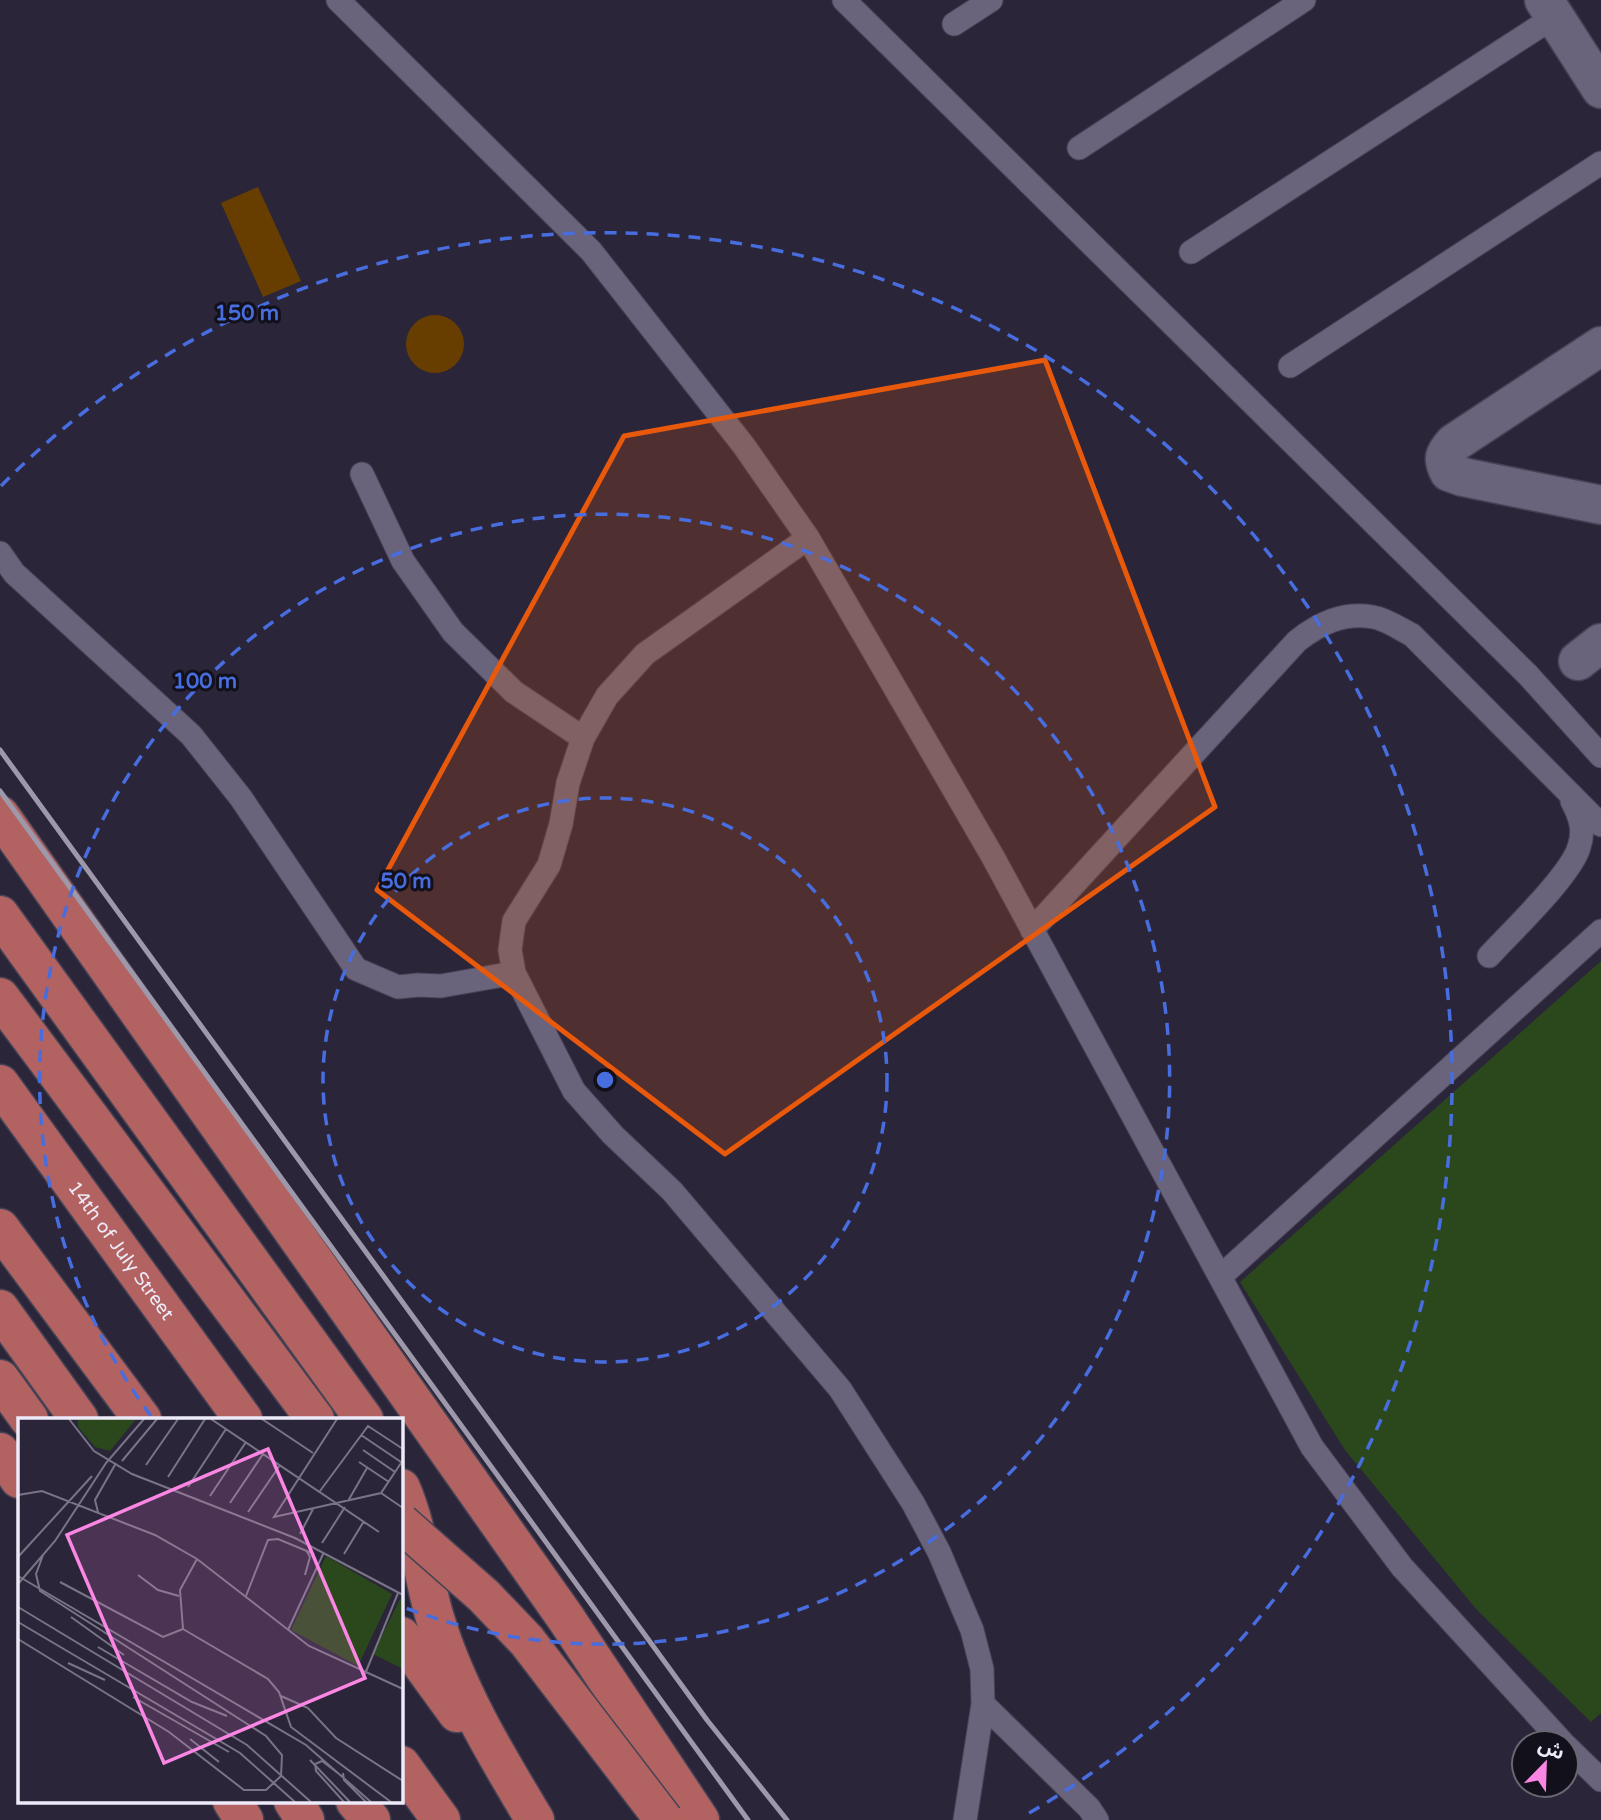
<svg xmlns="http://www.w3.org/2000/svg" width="1601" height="1820" font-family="'Varela Round','Noto Sans Arabic',sans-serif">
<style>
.green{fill:#2a481c}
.building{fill:#683e00}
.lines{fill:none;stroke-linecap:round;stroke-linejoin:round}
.service-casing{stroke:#474355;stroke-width:25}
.minor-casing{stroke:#474355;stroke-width:41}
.primary-casing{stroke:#474355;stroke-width:41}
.service{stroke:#69637c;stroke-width:23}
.minor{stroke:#69637c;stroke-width:38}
.primary{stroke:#b26361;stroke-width:38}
.rail{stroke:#9d98aa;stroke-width:5}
.primary-bridge-casing{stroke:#474355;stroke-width:41;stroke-linecap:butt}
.primary-bridge{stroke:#b26361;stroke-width:38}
.marked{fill:#e8590c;fill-opacity:0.2;stroke:#e8590c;stroke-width:5;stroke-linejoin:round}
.ring{fill:none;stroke:#476ddf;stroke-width:3.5;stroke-dasharray:12 9}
.labels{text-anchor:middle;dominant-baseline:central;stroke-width:6;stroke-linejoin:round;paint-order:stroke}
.street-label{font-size:19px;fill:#edeaf9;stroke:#12101a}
.inset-road{fill:none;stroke:#797486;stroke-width:2}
.view{fill:#fc86e3;fill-opacity:0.15;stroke:#fc86e3;stroke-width:3.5}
.inset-edge{fill:none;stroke:#edeaf9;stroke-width:3.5}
.centre{fill:#476ddf;stroke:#12101a;stroke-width:3.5}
.ring-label{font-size:21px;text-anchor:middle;font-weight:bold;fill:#476ddf;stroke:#12101a;stroke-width:6;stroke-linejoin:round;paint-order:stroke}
</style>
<rect width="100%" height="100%" fill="#2b253a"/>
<!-- green -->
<path class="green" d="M1601,961V1713L1591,1722L1477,1610L1345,1450L1240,1282Z"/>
<!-- building -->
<path class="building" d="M258,187L301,281L263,297L221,203Z
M406 344a29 29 0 1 1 58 0a29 29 0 1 1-58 0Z"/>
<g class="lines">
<!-- service casing -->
<g class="service-casing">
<path id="service" d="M338,0L591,251L744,446L808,538L993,857L1312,1447L1402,1567L1563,1743
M844,0L1528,675L1601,756
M954,24L991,0
M1079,148L1304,0
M1191,252L1554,17
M1290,366L1601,163
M362,474L403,561L453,632L514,692L583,738
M808,538L645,654L607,696L583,738L568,783L561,824L549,865L514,921L510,950L514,973L574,1091L613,1135L672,1191L840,1389L913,1503L939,1552L972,1630L982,1669L983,1704L965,1820
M0,553L14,573L191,735L241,798L356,969L398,987L418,985L441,986L514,973
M1032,930L1297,641C1320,623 1343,612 1373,617C1386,619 1400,629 1412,635L1601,825
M1489,956C1511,932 1571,875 1579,847C1585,830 1580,816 1572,801
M1220,1277L1601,931
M983,1704L1089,1808L1097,1820
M1566,1746L1601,1780"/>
</g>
<!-- minor casing -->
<g class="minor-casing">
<path id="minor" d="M1544,0L1601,89
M1601,346L1454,443C1444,454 1442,459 1449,472L1463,477L1601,505
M1578,661L1601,643"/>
</g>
<!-- primary casing -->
<g class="primary-casing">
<g id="primary">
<path d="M0,815L565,1617L700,1820"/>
<path d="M0,915L364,1419"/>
<path d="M0,997L315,1419"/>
<path id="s1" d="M0,1084L243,1419"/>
<path d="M0,1228L142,1419"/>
<path d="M0,1309L79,1419"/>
<path d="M0,1379L29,1419"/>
<path d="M0,1452L19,1479"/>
<path d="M401,1488C419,1529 422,1575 435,1618C457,1691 496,1755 535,1820"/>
<path d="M401,1636L457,1713"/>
<path d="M401,1765L441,1820"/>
<path d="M232,1801L244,1820"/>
<path d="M293,1801L305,1820"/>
<path d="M355,1801L371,1820"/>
</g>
</g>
<!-- service -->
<use href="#service" class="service"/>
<!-- minor -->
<use href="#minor" class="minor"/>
<!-- primary -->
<use href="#primary" class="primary"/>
<!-- rail -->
<path class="rail" d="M0,750L707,1720L787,1820
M0,791L748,1820"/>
<!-- primary-bridge casing -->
<g class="primary-bridge-casing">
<path id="primary-bridge" d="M401,1523L484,1596L527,1641L664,1820"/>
</g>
<!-- primary-bridge -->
<use href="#primary-bridge" class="primary-bridge"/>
</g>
<!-- marked area -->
<path class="marked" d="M1045,360L1215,807L725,1154L377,890L624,436Z"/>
<!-- distance rings -->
<g class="ring">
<circle cx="605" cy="1080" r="282"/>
<path d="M151 1416A565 565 0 1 1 403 1607"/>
<path d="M1 486A847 847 0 1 1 1022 1817"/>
</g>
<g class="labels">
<!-- street labels -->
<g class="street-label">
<text stroke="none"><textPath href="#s1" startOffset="206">14th of July Street</textPath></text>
</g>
</g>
<!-- overview -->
<g transform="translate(18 1418)">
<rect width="385" height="385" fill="#2b253a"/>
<path d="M60,1H118L92,33L77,29L60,9ZM308,138L374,176L340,248L273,212ZM382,181L385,183V251L355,236Z" fill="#2a481c"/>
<path class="inset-road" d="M51,1L76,33L114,56L277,120L385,177M193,1L361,114M244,1L295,35M319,1L256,99L363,75L385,42M343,17L383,44M345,32L377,54M104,43L139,1M341,44L371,64M128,47L160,1M150,59L187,1M170,69L208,11M302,73L350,8L385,31M363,75L385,90M0,77L24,73L137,117L179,141L291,228L385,271M192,78L228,24M330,83L349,50M212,85L245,36M80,94L77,82L98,45M230,94L262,47M282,116L295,91M304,125L327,89M326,136L346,103M0,139L74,58M179,141L162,172L165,211L250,261L261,274L273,309L373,384M120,157L140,172L161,178M287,157L292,139L288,132M0,158L288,327L353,384M42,164L145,219L165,211M0,166L37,123L88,45L126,1M228,178L250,122L260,121L296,136M0,189L229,327L293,384M53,199L106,237M0,204L222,335L277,384M270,212L306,134M0,221L151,314L226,372H248L263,358L264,337L248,318L22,173L18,156L25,137M80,229L174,284L209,298M50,245L87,262M347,256L380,175M263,278L290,290L318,320L385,363M115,279L211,334M172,321L201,344M292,342L332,384M325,355L326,362L348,384M325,359L304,343L297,346L298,353L326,384"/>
<path class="view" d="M250,31L347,260L146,345L49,117Z"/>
<rect width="385" height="385" class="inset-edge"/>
</g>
<circle cx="605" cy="1080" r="10" class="centre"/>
<g class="ring-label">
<text x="247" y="320">150 m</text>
<text x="205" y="688">100 m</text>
<text x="406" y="888">50 m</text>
</g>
<!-- north arrow -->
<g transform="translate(1545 1764) rotate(23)"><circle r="33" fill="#12101a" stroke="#6a6773" stroke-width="2"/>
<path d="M0-5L12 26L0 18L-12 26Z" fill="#fc86e3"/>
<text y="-10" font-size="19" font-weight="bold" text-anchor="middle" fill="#edeaf9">ش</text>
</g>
</svg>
